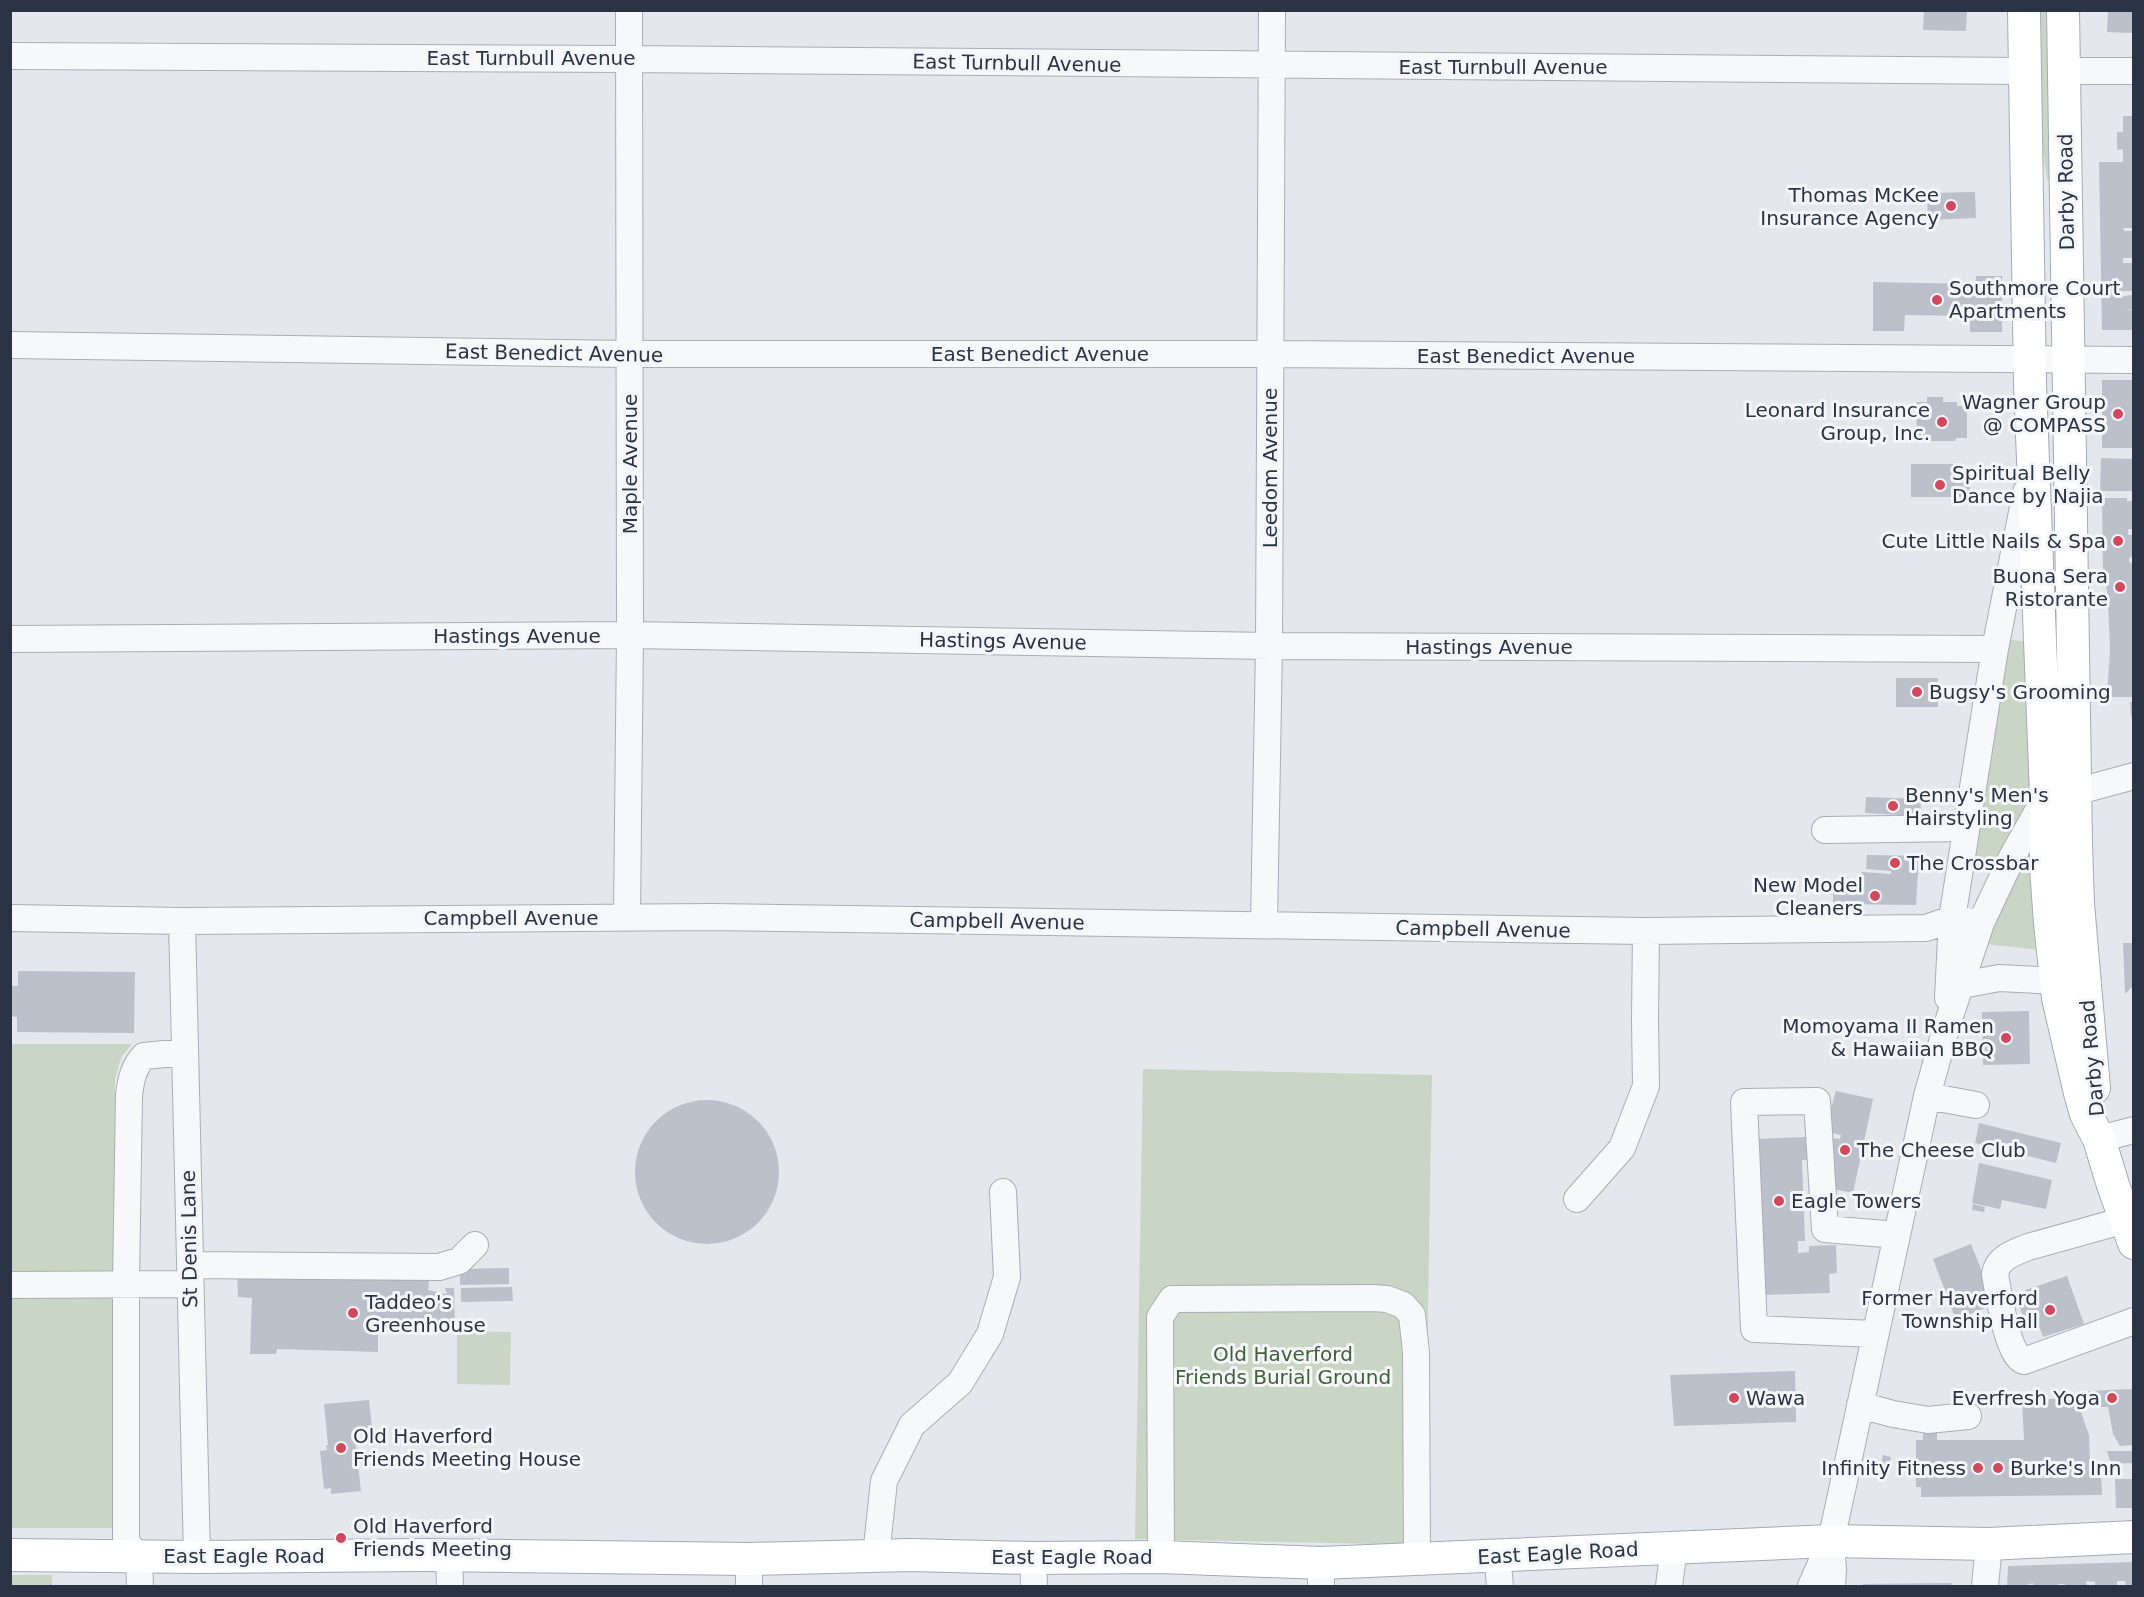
<svg xmlns="http://www.w3.org/2000/svg" width="2144" height="1597" font-family="'DejaVu Sans',sans-serif">
<style>
.green{fill:#c9d6c5}
.building{fill:#bbc0ca}
.lines{fill:none;stroke-linecap:round;stroke-linejoin:round}
.minor-casing{stroke:#a9aeb7;stroke-width:28}
.major-casing{stroke:#a3abb8;stroke-width:34}
.minor{stroke:#f7f8fa;stroke-width:26}
.major{stroke:#fff;stroke-width:32}
.poi-dot{fill:#d1495b;stroke:#f4f6f9;stroke-width:2}
.labels{text-anchor:middle;dominant-baseline:central;stroke-width:6;stroke-linejoin:round;paint-order:stroke}
.street-label{font-size:20px;fill:#2b3445;stroke:#f4f6f9}
.poi-label{font-size:20px;fill:#2b3445;stroke:#f4f6f9;text-anchor:start}
.park-label{font-size:20px;fill:#3f6138;stroke:#f4f6f9}
</style>
<rect width="100%" height="100%" fill="#e4e7ec"/>
<!-- green -->
<path class="green" d="M2052,10V179L2047,180L2041,136L2039,11Z
M2010,640L2033,642L2036,794L1992,872L1973,863Z
M2032,846L2040,950L1986,944L1997,908Z
M11,1044H132L121,1057L115,1079L117,1528H11Z
M1143,1069L1432,1075L1424,1545L1135,1539Z
M457,1331L511,1332L510,1385L457,1384Z
M11,1575H52V1586H11Z"/>
<!-- building -->
<path class="building" d="M1924,10H1967L1966,31L1923,30Z
M2108,10H2133V33L2107,32Z
M2123,116H2133V228H2123L2124,231H2133V258H2123V263H2133V291H2123V296L2133,295V309H2126L2133,310V330H2102L2099,162H2123V149L2117,150V132H2123Z
M1975,192L1976,218L1928,220L1927,193Z
M1976,276H2002V332H1970V316L1905,315L1904,331H1873V282L1976,284Z
M2102,380H2133V448H2102Z
M1927,397H1943V402H1957V406H1967V438H1956L1955,441H1917L1916,402H1927Z
M2101,458L2133,459V491H2100Z
M1911,464H1954V472L1970,473V497H1911Z
M2102,498H2127V501H2133V529H2128V535H2133V557H2130L2129,560L2130,563H2133V697H2107L2110,649L2108,600L2105,575H2103Z
M1896,678H1938V707H1896Z
M2130,702H2133V717H2131Z
M1866,797L1921,799L1920,816L1865,813Z
M1867,855L1926,856L1922,873L1918,872L1916,905L1833,904V886L1862,885V872L1891,874V871L1866,869Z
M2123,943H2133V986L2125,994Z
M18,971L135,972L134,1033L17,1032V1017L10,1016V986H18Z
M2029,1011L2030,1064L1983,1065L1982,1012Z
M1836,1091L1873,1099L1853,1193L1828,1188L1834,1161L1827,1160L1832,1138L1840,1139L1841,1135L1827,1132L1831,1115H1829Z
M635 1172a72 72 0 1 1 144 0a72 72 0 1 1-144 0Z
M1979,1123L2061,1143L2056,1163L1975,1143Z
M1807,1137V1160H1802L1805,1241H1798V1253L1809,1252V1246L1836,1245L1837,1273L1829,1274L1830,1293L1759,1295L1753,1139Z
M1979,1163L2052,1180L2046,1209L2002,1200L2000,1209L1972,1203Z
M1973,1204L1985,1207L1984,1212L1972,1210Z
M1971,1244L1995,1304L1956,1320L1933,1259Z
M509,1268V1284L460,1285V1269Z
M237,1271L430,1272L428,1290L447,1294L445,1288H454L455,1328L432,1332L378,1331V1352L277,1349L276,1354H250L252,1298L238,1297Z
M2067,1276L2084,1324L2043,1337L2039,1326L2027,1330L2016,1295L2026,1292L2025,1290Z
M512,1287L513,1301L461,1302V1288Z
M1795,1371L1796,1422L1674,1426L1670,1375Z
M2133,1389V1445L2120,1446L2113,1434L2108,1407H2092L2088,1391Z
M2076,1398L2089,1435L2090,1461H2097L2101,1471L2102,1495L1921,1497V1487H1916V1440H1923V1425H1937V1440H2024L2022,1400Z
M369,1400L372,1428L354,1430L361,1491L331,1494V1488L324,1489L320,1451L327,1450L326,1445H328L324,1404Z
M2107,1451H2133V1463L2111,1464Z
M1883,1455L1891,1457L1887,1474L1879,1472Z
M2115,1479H2133V1508H2116Z
M2133,1562V1586H2126L2125,1581H2117V1586H2095V1582L2086,1581L2087,1586H2065V1584H2058V1586H2034L2033,1583L2026,1585L2027,1586H2007L2008,1566Z
M1952,1583L1951,1586H1863V1584Z"/>
<g class="lines">
<!-- minor casing -->
<g class="minor-casing">
<path id="minor" d="M10,56L629,59L2024,71
M2063,71H2134
M10,345L629,354H1270L2134,360
M10,639L630,635L1269,646L1995,649
M2075,792L2134,776
M1825,830L1966,828
M627,917L630,635L629,10
M10,918L182,921L711,917L1646,931L1926,928L1952,919L1981,923
M182,921L197,1557
M1264,925L1269,646L1272,10
M1962,985L1999,978L2056,981
M1948,998L1952,919L1995,649L2026,492
M1927,1096L1976,1105
M2099,1139L2134,1130
M1577,1199L1622,1148L1646,1086L1645,1020L1646,931
M2125,1220L2028,1247C2014,1253 1998,1257 1995,1274C1998,1291 2008,1358 2024,1361L2134,1321
M190,1265L439,1267L459,1261L475,1245
M10,1285L190,1284
M1875,1334L1754,1329L1744,1102L1817,1101L1825,1229L1897,1235
M1860,1405L1893,1414L1928,1420L1968,1416
M1831,1547L1833,1569L1832,1586
M1497,1555L1500,1586
M876,1556L884,1481L912,1425L960,1383L990,1334L1007,1277L1003,1192
M449,1557L450,1586
M1161,1557L1160,1317L1172,1299L1373,1298L1387,1299L1403,1305L1412,1315L1416,1352L1417,1559
M1033,1558L1034,1586
M749,1559V1586
M1321,1563V1586
M140,1586L139,1556L128,1545L126,1537V1283L129,1095C131,1080 133,1068 144,1056L185,1052
M1669,1586L1674,1547
M1811,1586L1831,1541L1927,1096L1946,1028L1981,923L2012,857L2047,795
M1985,1586L1989,1544"/>
</g>
<!-- major casing -->
<g class="major-casing">
<path id="major" d="M2024,10L2030,383L2046,795V868L2050,923L2058,998L2080,1093L2086,1114L2099,1139L2113,1185L2134,1243
M2063,10L2076,843L2078,904L2094,1088
M10,1555L197,1557L423,1555L749,1559L910,1555L1033,1558L1161,1557L1321,1563L1831,1541L1989,1544L2134,1537"/>
</g>
<!-- minor -->
<use href="#minor" class="minor"/>
<!-- major -->
<use href="#major" class="major"/>
</g>
<!-- markers -->
<g class="poi-dot">
<circle cx="1951" cy="206" r="6"/>
<circle cx="1937" cy="300" r="6"/>
<circle cx="2118" cy="414" r="6"/>
<circle cx="1942" cy="422" r="6"/>
<circle cx="1940" cy="485" r="6"/>
<circle cx="2118" cy="541" r="6"/>
<circle cx="2120" cy="587" r="6"/>
<circle cx="1917" cy="692" r="6"/>
<circle cx="1893" cy="806" r="6"/>
<circle cx="1895" cy="863" r="6"/>
<circle cx="1875" cy="896" r="6"/>
<circle cx="2006" cy="1038" r="6"/>
<circle cx="1845" cy="1150" r="6"/>
<circle cx="1779" cy="1201" r="6"/>
<circle cx="2050" cy="1310" r="6"/>
<circle cx="353" cy="1313" r="6"/>
<circle cx="1734" cy="1398" r="6"/>
<circle cx="2112" cy="1398" r="6"/>
<circle cx="341" cy="1448" r="6"/>
<circle cx="1978" cy="1468" r="6"/>
<circle cx="1998" cy="1468" r="6"/>
<circle cx="341" cy="1538" r="6"/>
</g>
<g class="labels">
<!-- street labels -->
<g class="street-label">
<text x="531" y="58">East Turnbull Avenue</text>
<text transform="translate(1017 63) rotate(1)">East Turnbull Avenue</text>
<text x="1503" y="67">East Turnbull Avenue</text>
<text transform="translate(2066 192) rotate(-91)">Darby Road</text>
<text transform="translate(554 353) rotate(1)">East Benedict Avenue</text>
<text x="1040" y="354">East Benedict Avenue</text>
<text x="1526" y="356">East Benedict Avenue</text>
<text transform="translate(630 464) rotate(-90)">Maple Avenue</text>
<text transform="translate(1270 468) rotate(-90)">Leedom Avenue</text>
<text x="517" y="636">Hastings Avenue</text>
<text transform="translate(1003 641) rotate(1)">Hastings Avenue</text>
<text x="1489" y="647">Hastings Avenue</text>
<text x="511" y="918">Campbell Avenue</text>
<text transform="translate(997 921) rotate(1)">Campbell Avenue</text>
<text transform="translate(1483 929) rotate(1)">Campbell Avenue</text>
<text transform="translate(2092 1058) rotate(-95)">Darby Road</text>
<text transform="translate(189 1239) rotate(-91)">St Denis Lane</text>
<text transform="translate(1558 1553) rotate(-3)">East Eagle Road</text>
<text x="244" y="1556">East Eagle Road</text>
<text x="1072" y="1557">East Eagle Road</text>
</g>
<!-- poi labels -->
<g class="poi-label">
<text x="1939" y="195" text-anchor="end">Thomas McKee<tspan x="1939" dy="23">Insurance Agency</tspan></text>
<text x="1949" y="288">Southmore Court<tspan x="1949" dy="23">Apartments</tspan></text>
<text x="2106" y="402" text-anchor="end">Wagner Group<tspan x="2106" dy="23">@ COMPASS</tspan></text>
<text x="1930" y="410" text-anchor="end">Leonard Insurance<tspan x="1930" dy="23">Group, Inc.</tspan></text>
<text x="1952" y="473">Spiritual Belly<tspan x="1952" dy="23">Dance by Najia</tspan></text>
<text x="2106" y="541" text-anchor="end">Cute Little Nails &amp; Spa</text>
<text x="2108" y="576" text-anchor="end">Buona Sera<tspan x="2108" dy="23">Ristorante</tspan></text>
<text x="1929" y="692">Bugsy's Grooming</text>
<text x="1905" y="795">Benny's Men's<tspan x="1905" dy="23">Hairstyling</tspan></text>
<text x="1907" y="863">The Crossbar</text>
<text x="1863" y="885" text-anchor="end">New Model<tspan x="1863" dy="23">Cleaners</tspan></text>
<text x="1994" y="1026" text-anchor="end">Momoyama II Ramen<tspan x="1994" dy="23">&amp; Hawaiian BBQ</tspan></text>
<text x="1857" y="1150">The Cheese Club</text>
<text x="1791" y="1201">Eagle Towers</text>
<text x="2038" y="1298" text-anchor="end">Former Haverford<tspan x="2038" dy="23">Township Hall</tspan></text>
<text x="365" y="1302">Taddeo's<tspan x="365" dy="23">Greenhouse</tspan></text>
<text x="1746" y="1398">Wawa</text>
<text x="2100" y="1398" text-anchor="end">Everfresh Yoga</text>
<text x="353" y="1436">Old Haverford<tspan x="353" dy="23">Friends Meeting House</tspan></text>
<text x="1966" y="1468" text-anchor="end">Infinity Fitness</text>
<text x="2010" y="1468">Burke's Inn</text>
<text x="353" y="1526">Old Haverford<tspan x="353" dy="23">Friends Meeting</tspan></text>
</g>
<!-- park labels -->
<g class="park-label">
<text x="1283" y="1354">Old Haverford<tspan x="1283" dy="23">Friends Burial Ground</tspan></text>
</g>
</g>
<!-- border -->
<rect width="2144" height="1597" fill="none" stroke="#2b3445" stroke-width="24"/>
</svg>
